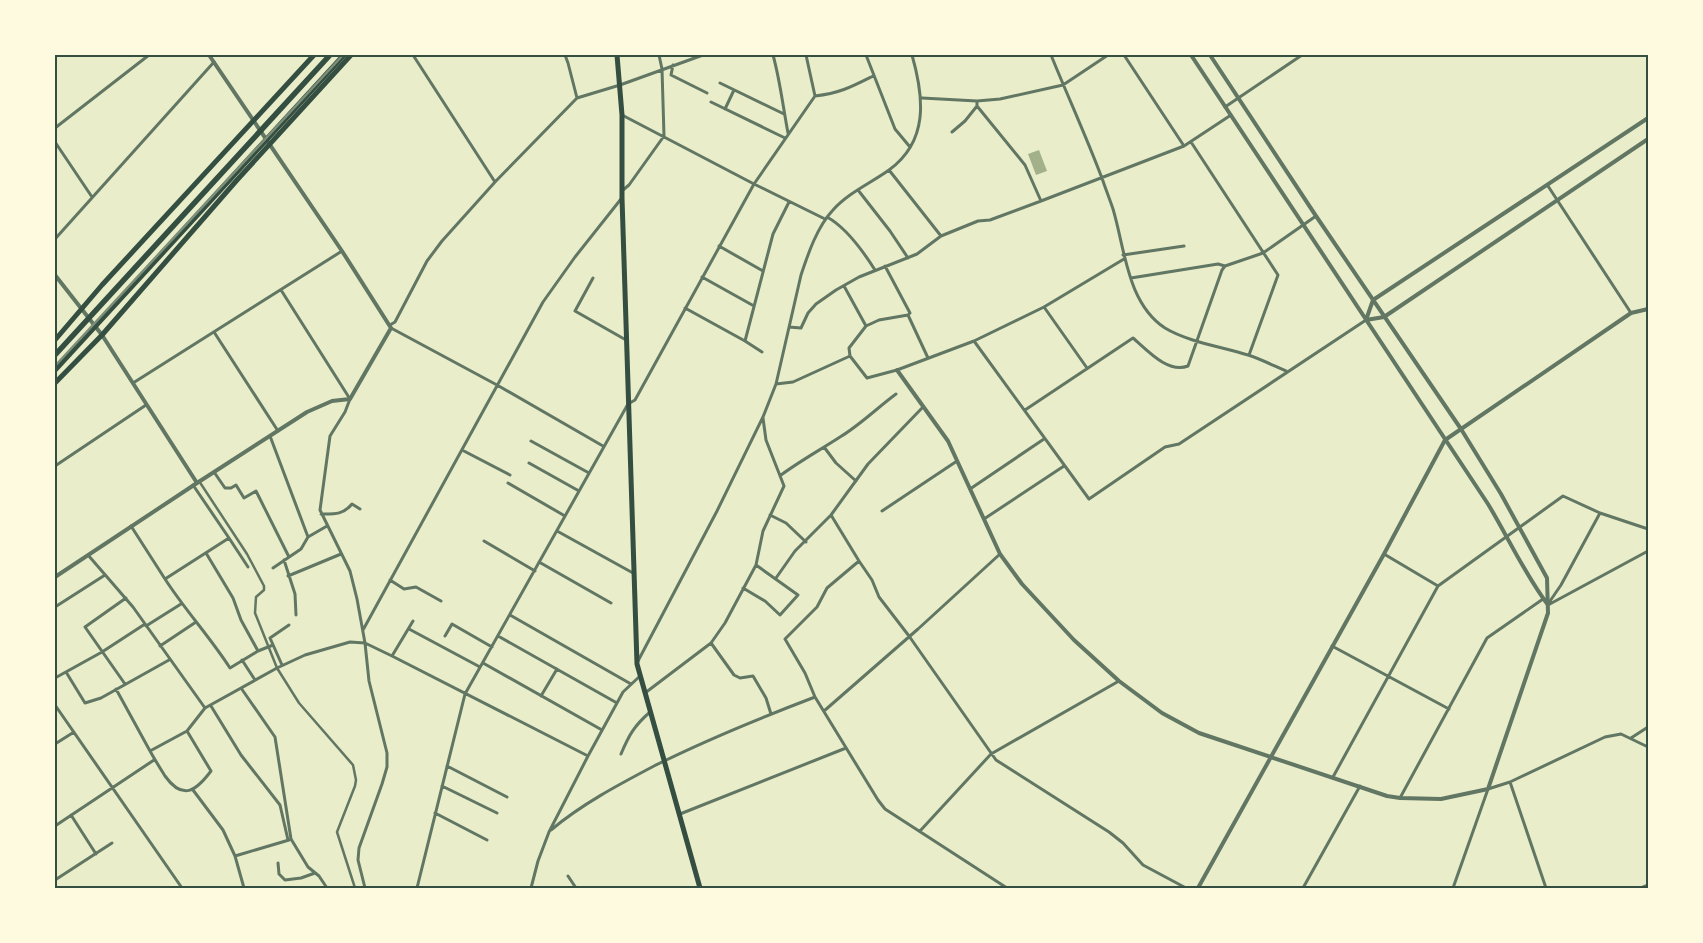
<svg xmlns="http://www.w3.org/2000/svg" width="1703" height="943" font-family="'Varela Round',sans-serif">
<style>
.water{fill:#a3b18a}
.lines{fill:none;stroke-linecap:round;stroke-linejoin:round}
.pedestrian{stroke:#617663;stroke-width:2.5}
.minor{stroke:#617663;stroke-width:3}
.tertiary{stroke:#617663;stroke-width:4}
.primary{stroke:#344e41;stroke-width:5}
.trunk{stroke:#344e41;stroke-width:5}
.motorway{stroke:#344e41;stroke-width:5.5}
.rail{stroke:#7c8e77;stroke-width:2.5}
.neatline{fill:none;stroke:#344e41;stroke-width:2}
</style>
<rect width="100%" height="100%" fill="#e9edc9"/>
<!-- water -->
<path class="water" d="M1039,150L1047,171L1036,175L1028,154Z"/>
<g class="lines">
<!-- pedestrian -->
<path class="pedestrian" d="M199,481L247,554L264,586V590L256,597L255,613L277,668L299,703L353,765L356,780L355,786L337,832L355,888"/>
<!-- minor -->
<path class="minor" d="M413,55L495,182
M565,55L568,63L577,98
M773,55C780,80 783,107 788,133
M866,55L895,129L910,147
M1051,55C1068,97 1087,138 1103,181C1106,190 1110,200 1113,209C1125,249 1127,303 1165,328C1188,342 1223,347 1248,355C1261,359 1274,366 1286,371
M1124,55L1184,146
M673,65L671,75L707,93
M720,83L784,114
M815,96C840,93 851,87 873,76
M922,98L977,101L1000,99L1063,85L1108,55
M977,101V106L1025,165L1041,201
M711,102L785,138
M1225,107L1302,55
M725,109L734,90
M622,115L754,184L825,219
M55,128L149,55
M952,132L965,121L977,106
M55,142L92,197
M1191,142L1278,275L1249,355
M889,170L941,236
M1548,186L1631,313
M623,190L629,185L664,136L662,69L659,55
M858,190L890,231L908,258
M827,217C847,228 863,251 875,270
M55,239L214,62
M719,246L763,271
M1123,255L1184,246
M885,266L910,313L908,315L928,358
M702,277L754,306
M593,278L575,311L626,340
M1131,278L1218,264L1225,266L1263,253L1316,216
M844,286L866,326
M281,290L350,399L345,412L330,436L320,510L350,571L357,599L365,643L369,681L387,753V767L382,784L359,848L358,860L365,888
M1044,307L1087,368
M685,308L745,341L762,352
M390,325L395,322L427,261L442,241L495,182L577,98L620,85L703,55
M789,327L801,328L808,313L816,304L836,290L859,277L917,254L941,236L978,221L990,220L1041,201L1184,146L1231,115
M391,328L497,385L603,446
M214,332L278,431
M745,341L773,234L789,202
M974,341L1044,307L1124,259
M850,356L849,348L866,326L879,320L908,315
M133,383L342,251
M776,384L793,382L850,356L867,378L897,370L974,341L1089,499L1165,447L1179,444L1366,320
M1025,410L1133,338C1147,350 1168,374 1188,366L1222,270L1225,266
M270,436L308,537
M531,441L589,473
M824,447L836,463L856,481
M462,450L510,475
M529,463L579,491
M55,466L146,405
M214,472L225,488H231L236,485L244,498L256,491L289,557
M781,475C800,461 820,450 840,437C860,425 877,408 896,394
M508,483L565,516
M970,489L1044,439
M882,511L957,461
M321,514C334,514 343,515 352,504L360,509
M770,515L786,523L806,542
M831,515L859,561L872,580L879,597L909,636L996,760L1109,832L1123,843L1143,865L1186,888
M984,519L1064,466
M131,526L165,579L229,538L193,485
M557,531L633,573
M229,538L248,567
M484,541L535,571
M206,553L233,598L241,620L258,651
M1384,554L1438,586
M88,555L133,607L205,708
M284,560L295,594L296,615
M859,561L827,588L817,607L785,639L805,673L815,697L878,800L885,809L1007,888
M539,562L611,603
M273,568L301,549L308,537L327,526
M288,576L341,554
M776,578L795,551L831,515L868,464L923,407
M165,579C185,610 210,637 230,668L258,651L273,645
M390,580L404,589L416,587L441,601
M743,588L765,601L780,615L798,595L756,565
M1548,604L1561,585L1600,513
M1548,605L1648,551
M55,607L105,575
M510,615L631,684
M146,626L181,604
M409,629L480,667
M363,630L543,302L575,257L621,199
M445,636L452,624L492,647
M498,636L617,703
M711,643L734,675L740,678L753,676L766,698L771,714
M160,646L196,622
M1332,646L1449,709
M392,656L413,621
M242,660L255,680
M638,661L717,511L763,417L776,384L801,275C808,254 817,227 833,210C848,193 871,183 889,170C929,141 924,97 912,55
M483,663L602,730
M282,665L270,638L289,625
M66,672L85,703L101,698L169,660
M55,678L102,652L145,624
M125,684L85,627L126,598
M241,688L275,737L291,839L308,867L319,876L327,888
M116,689L150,751
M645,693L711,643L725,623L756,565L763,531L784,486L766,440L763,418
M541,696L557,669
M55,705L182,888
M211,706L241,755L280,805L288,840
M824,711L918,629L1000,554
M187,731L211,771C196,791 183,801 165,776C160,768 155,760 150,751L187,731L205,708L277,668L305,655L350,642L365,643L392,656L588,756
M1631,738L1648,727
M55,744L74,732
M621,754C629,735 634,726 650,712
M447,766L507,797
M1333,777L1438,586L1563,496L1600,513L1648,529
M1510,782L1546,888
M442,786L497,813
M193,790L223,830L235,856L244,888
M1400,798L1487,638L1543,599
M435,813L487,840
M680,814L846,748
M71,815L96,854
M55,826L154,760
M551,830C582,804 618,785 654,766C706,740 760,718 815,697
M920,831L991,754L1119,681
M235,856L289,840
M278,863L279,874L285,880L301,878L315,873
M568,876L576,888
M55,880L112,843
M417,888L465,694L628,404L635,400L754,184L815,96L806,55
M531,888L538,861L549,832L588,756L623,692L640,676
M1303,888L1360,786
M1453,888L1488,789L1510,782L1605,737L1621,734L1648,747
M1641,888L1648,885"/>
<!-- tertiary -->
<path class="tertiary" d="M1191,55L1488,504C1508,537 1524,573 1548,605
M55,275L102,335L197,483
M1366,320L1373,300L1648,118
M1366,320L1384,317L1648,139
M897,370L948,441L1000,554L1022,584L1074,640L1119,681L1162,713L1199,733L1387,796L1400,798L1441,799L1488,789L1548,613L1547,578L1501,494L1461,429L1316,216L1210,55
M55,577L197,483L307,412L332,401L350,399L391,328L342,251L209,55
M1198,888L1384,554L1445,440L1631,313L1648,309"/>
<!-- primary -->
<path class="primary" d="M617,55L622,115V198L637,664L700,888"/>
<!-- trunk -->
<path class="trunk" d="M55,340L102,285L314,55
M55,383L102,335L237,180L351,55"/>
<!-- motorway -->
<path class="motorway" d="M55,355L330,55
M55,370L344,55"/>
<!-- rail -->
<path class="rail" d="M55,366L343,55"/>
</g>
<!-- border -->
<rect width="1703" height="943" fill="none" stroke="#fefae0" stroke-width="112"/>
<rect x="56" y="56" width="1591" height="831" class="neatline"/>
</svg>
